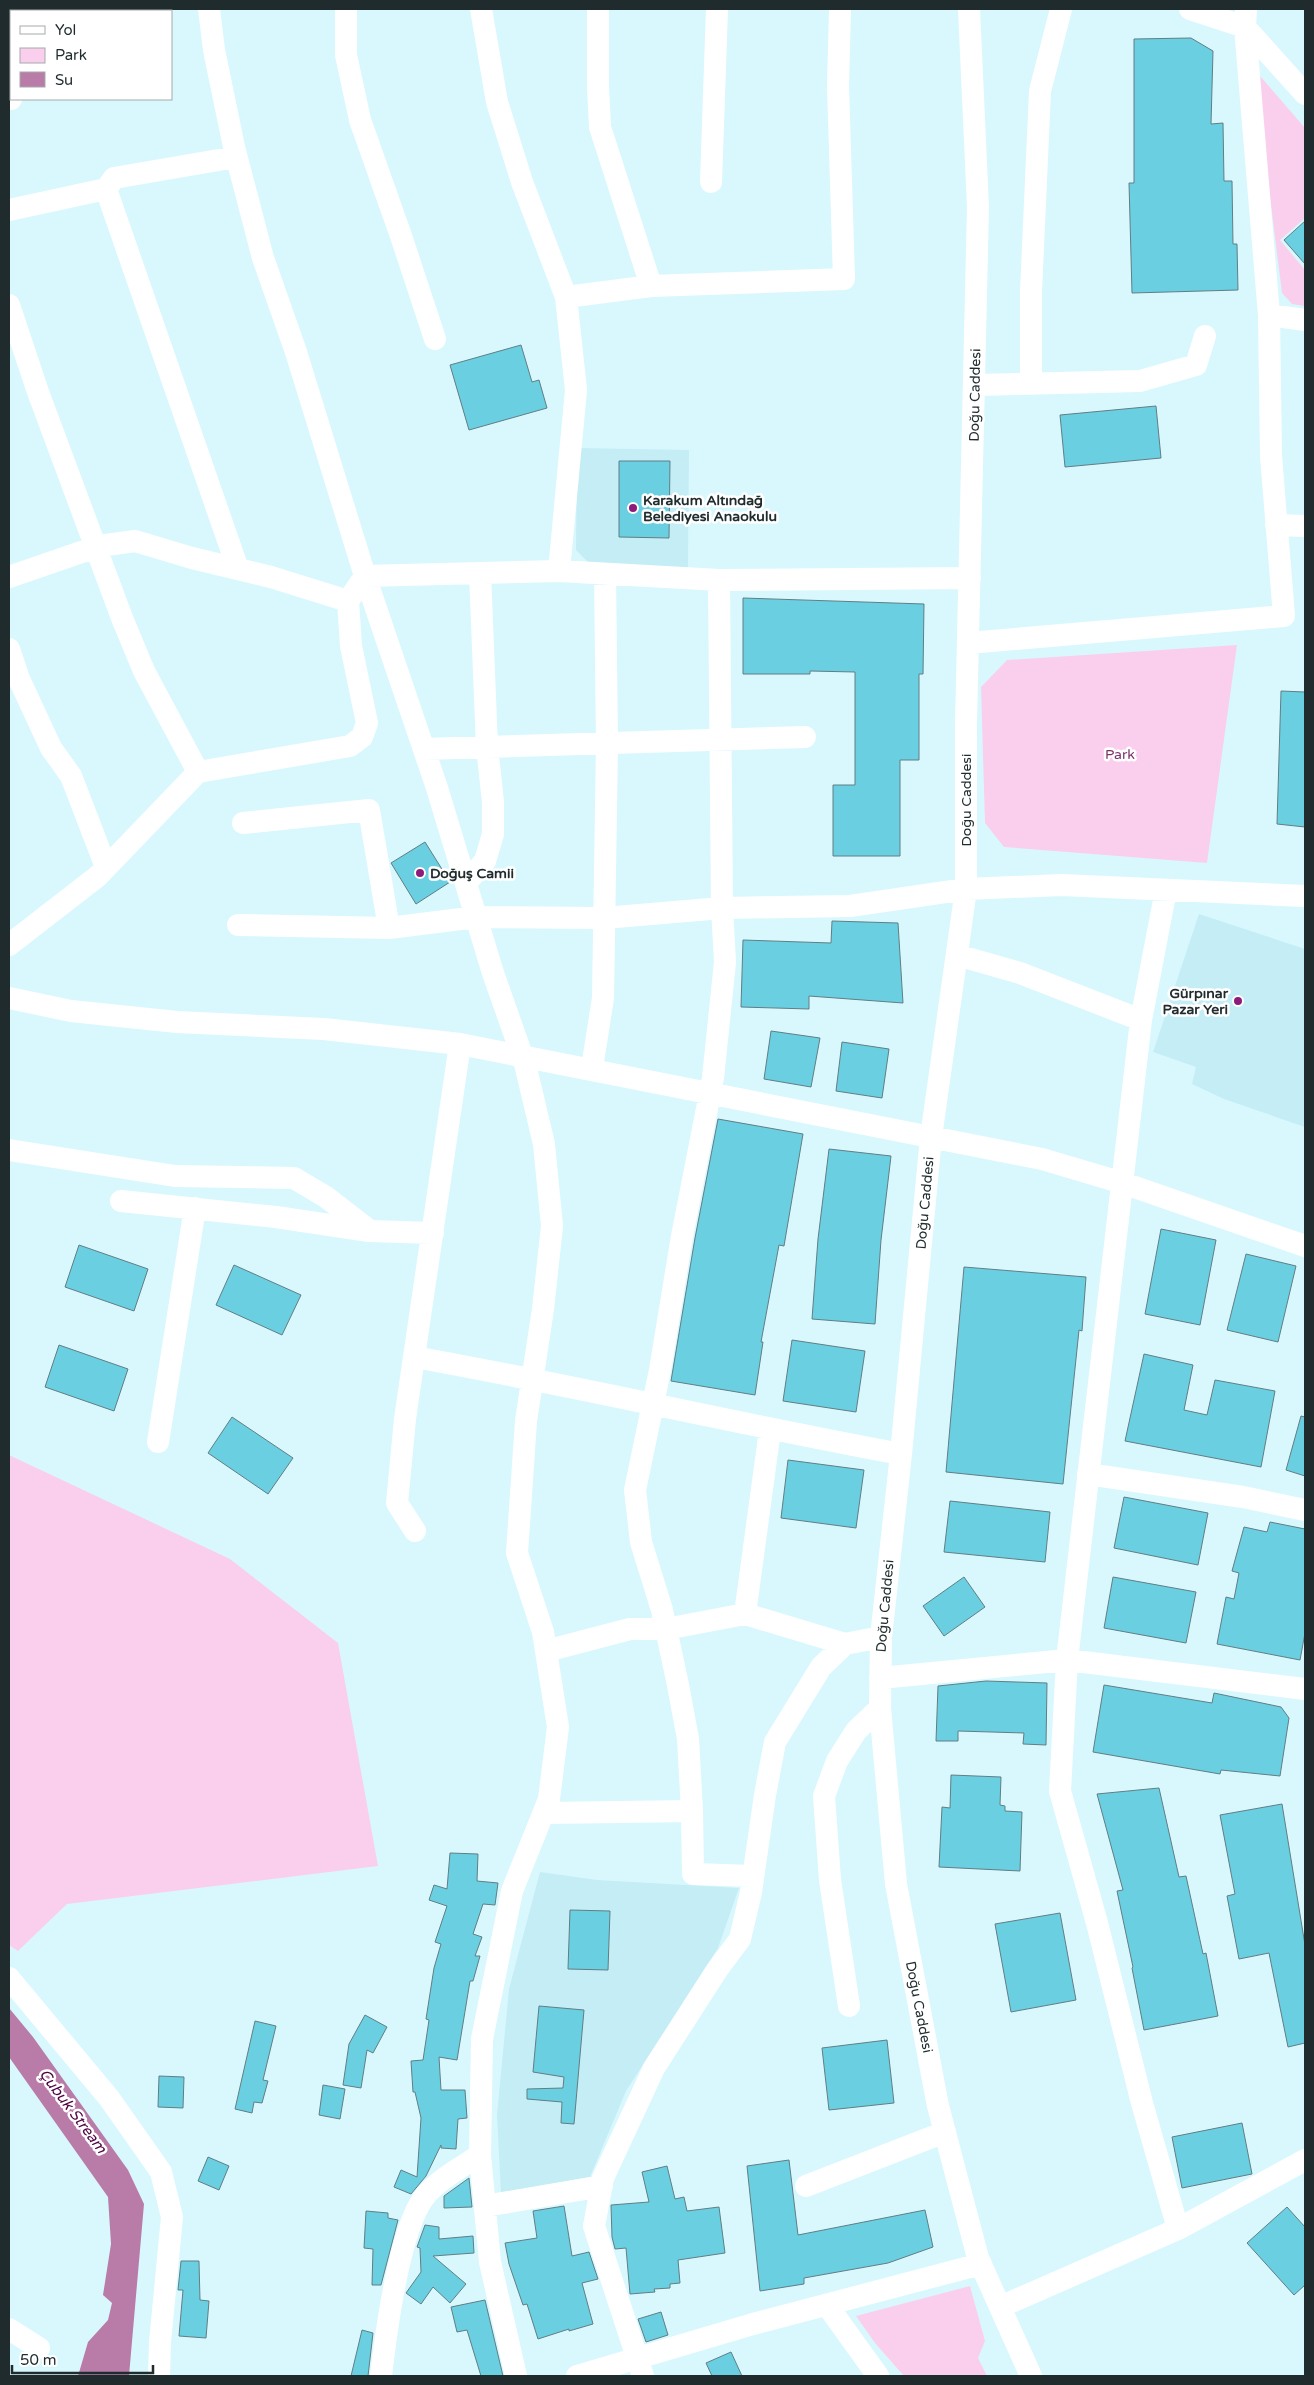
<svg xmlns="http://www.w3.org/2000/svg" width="1314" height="2385" font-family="'Varela Round',sans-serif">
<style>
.built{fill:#c4edf5}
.green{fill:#facfed}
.water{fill:#b97ca9}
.building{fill:#6acfe0;stroke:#617e84}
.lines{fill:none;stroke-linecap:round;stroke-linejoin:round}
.minor{stroke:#fff;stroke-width:22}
.poi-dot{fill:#8e1a7a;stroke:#fff;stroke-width:2}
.labels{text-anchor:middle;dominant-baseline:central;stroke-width:5;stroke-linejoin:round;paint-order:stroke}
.street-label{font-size:14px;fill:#1f2b2d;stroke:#fff}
.poi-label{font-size:14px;font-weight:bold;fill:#1f2b2d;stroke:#fff;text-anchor:start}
.park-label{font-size:14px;fill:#7c316c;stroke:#fff}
.water-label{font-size:15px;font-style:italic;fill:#4f0243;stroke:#fff}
</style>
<rect width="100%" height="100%" fill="#d9f8fe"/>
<!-- built -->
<path class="built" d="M577,448L689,450L688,568L590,564L576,550Z
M1199,914L1305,949V1127L1224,1099L1192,1084L1196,1067L1153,1052Z
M540,1872L597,1880L739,1888L718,1948L626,2091L590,2177L501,2193L497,2115L509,1989Z"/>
<!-- green -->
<path class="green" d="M1260,76L1305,128V218L1280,240L1305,270V306L1292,304L1282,293L1255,77Z
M1237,645L1207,863L1004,847L985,823L981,687L1007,660Z
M9,1455L230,1559L338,1643L378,1866L67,1904L18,1951L9,1945Z
M970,2286L985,2341L978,2358L987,2376H904L875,2343L856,2316Z"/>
<!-- water -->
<path class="water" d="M9,2008L33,2037L128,2170L144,2204L129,2376H78L88,2342L108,2320L112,2303L103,2295L111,2244L108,2197L9,2057Z"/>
<!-- building -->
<path class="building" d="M1191,38L1213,51L1211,124L1223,123L1224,181H1232L1233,244H1237L1238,290L1132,293L1129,183H1134V39Z
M1305,221V264L1284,240Z
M521,345L532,382L539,380L547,408L469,430L450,365Z
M1156,406L1161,458L1065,467L1060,415Z
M619,461H670L669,538L619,537Z
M743,598L924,604L923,674H919V760H900V856H833V785H855V672L810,671V674H743Z
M1281,691L1305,692V827L1277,824Z
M425,842L450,882L416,904L391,863Z
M832,921L898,923L903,1003L809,996V1009L741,1007L743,940L831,943Z
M771,1031L820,1038L811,1087L764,1079Z
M842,1042L889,1049L882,1098L836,1091Z
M718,1119L803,1134L784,1246L779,1245L761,1342H763L755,1395L671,1381L695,1238Z
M829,1149L891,1156L881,1240L875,1324L812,1319L818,1239Z
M1161,1229L1216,1240L1200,1325L1145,1314Z
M79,1245L148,1269L134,1311L65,1287Z
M1246,1254L1296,1266L1278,1342L1227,1330Z
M234,1265L301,1295L282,1335L216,1305Z
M964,1267L1086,1277L1082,1331L1079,1330L1063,1484L946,1472Z
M792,1340L865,1351L856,1412L783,1401Z
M59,1345L128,1369L114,1411L45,1387Z
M1144,1354L1193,1365L1184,1410L1207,1415L1215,1380L1275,1391L1261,1467L1125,1441Z
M1301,1416L1305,1417V1476L1286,1470Z
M232,1417L293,1458L268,1494L208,1453Z
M788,1460L864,1470L856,1528L781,1518Z
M1124,1497L1208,1513L1198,1565L1114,1548Z
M950,1501L1050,1512L1045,1562L944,1552Z
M1270,1522L1305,1529V1633L1300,1660L1217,1644L1226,1597L1234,1599L1239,1573L1232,1571L1244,1527L1267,1532Z
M964,1577L985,1607L944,1636L923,1606Z
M1113,1577L1196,1592L1186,1643L1104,1628Z
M986,1681L1047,1683L1046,1745L1023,1744L1024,1733L958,1731V1741H936L938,1686Z
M1104,1685L1212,1703L1214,1693L1281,1707L1289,1718L1280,1776L1221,1770L1220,1774L1093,1752Z
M951,1775L1001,1777L1000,1805L1005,1806V1811L1022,1812L1020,1871L939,1867L942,1807L950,1808Z
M1159,1788L1179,1877L1186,1876L1203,1954L1206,1953L1218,2016L1144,2030L1132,1968L1133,1967L1117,1891L1123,1890L1097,1794Z
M1282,1804L1305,1945V2043L1288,2047L1269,1953L1239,1959L1227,1896L1235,1894L1220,1815Z
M450,1853L478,1854L477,1881L498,1883L495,1905L483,1904L473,1934L482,1937L475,1956H480L473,1981H470L457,2060L439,2057L441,2090H465L467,2118L458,2119L456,2149L441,2148V2145L426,2176L411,2194L394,2187L401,2170L417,2177L421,2118L415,2092H413L411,2061L423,2060L429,2020L426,2019L434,1968L441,1944L435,1942L447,1906L429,1900L434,1885L447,1889Z
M570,1910L610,1911L608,1970L568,1969Z
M1060,1913L1076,2000L1011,2012L995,1924Z
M539,2006L584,2010L574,2124L561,2123L562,2102L527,2099V2089L563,2088L564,2077L533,2072Z
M365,2015L387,2027L373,2053L367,2050L361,2088L343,2085L349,2044Z
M255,2021L276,2026L263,2080L268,2081L262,2103L254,2102L252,2113L235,2109Z
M887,2040L894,2103L829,2110L822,2048Z
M159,2076L184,2077L183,2108L158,2107Z
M323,2085L345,2089L340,2119L319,2115Z
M1242,2123L1252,2174L1182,2188L1172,2137Z
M208,2157L229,2166L219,2190L198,2181Z
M789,2160L798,2235L925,2210L933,2247L888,2263L804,2278V2284L760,2291L747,2166Z
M667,2166L675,2199L684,2197L687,2211L719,2207L725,2253L678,2260L680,2283L670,2284V2288L654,2289L655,2292L630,2294L626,2248L615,2249L612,2237L611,2205L649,2202L642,2172Z
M469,2178L472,2207L444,2208V2196Z
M564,2206L572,2256L589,2252L598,2279L582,2283L593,2324L569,2331V2329L538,2339L527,2304L523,2305L509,2264L505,2243L537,2238L533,2211Z
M1287,2207L1305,2227V2285L1294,2295L1247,2243Z
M366,2211L388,2213V2218L398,2220L381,2285H372L373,2249L364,2248Z
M425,2225L439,2227V2239L473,2236L474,2253L433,2256L466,2284L450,2303L433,2287L421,2304L406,2293L421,2272L420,2248L417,2247Z
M181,2261H199L200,2300L209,2301L206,2338L179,2336L183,2290H178Z
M485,2300L503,2376H481L467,2330L457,2332L451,2307Z
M661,2312L668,2335L646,2342L638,2319Z
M362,2330L373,2333L368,2376H351Z
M731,2352L742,2376H712L706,2363Z"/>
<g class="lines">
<!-- minor -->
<path class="minor" d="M209,9L214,50L234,147L263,258L296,352L365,576L437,788L493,973L525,1064L544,1144L552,1226L543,1309L526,1421L517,1553L543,1632L558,1727L549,1799L512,1891L482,2039L480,2155
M346,9V55L360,120L401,236L435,339
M481,9L497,102L522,182L566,297
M598,9V87L600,127L651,286L844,279L838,86L840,9
M969,9L978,207L966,724V889L931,1137L901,1454L881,1637L880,1708L896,1884L938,2106L978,2258L1031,2376
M1190,9L1245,27L1305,94
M101,11V9
M9,99H11
M711,182L717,9
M106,189L114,178L236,157
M9,210L106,189L238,569
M9,305L38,392L122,618L144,671L198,772
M1269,315L1305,320
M1031,384V292L1040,91L1061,9
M976,385L1140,381L1196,365L1205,336
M1276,525L1305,526
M559,571L576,390L566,297L651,286
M365,576L559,571L719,580L970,578
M9,577L99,546L135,541L192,558L271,577L348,601
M968,643L1284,616L1271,456L1269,315L1245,27L1246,9
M9,649L19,679L51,748L71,776L106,867
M424,749L805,737
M243,823L369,810L389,928L477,917L604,918L722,908L850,906L966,889L1062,885L1305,896
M466,883L485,861L493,834V802L487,747L480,573
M1166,890L1141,1020L1067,1660L1060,1791L1097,1923L1142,2103L1178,2229
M238,925L389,928
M9,945L98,876L198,772L350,746L362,737L367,723L351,646L348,601L365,576
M957,955L1020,973L1141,1020
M9,998L71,1011L177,1022L324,1029L460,1044
M592,1068L603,998L607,744L605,574
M9,1150L175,1176L294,1178L326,1197L370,1231L433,1233
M121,1201L276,1217L369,1231
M414,1357L460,1044L1042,1159L1123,1183L1305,1246
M158,1442L195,1208
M1088,1474L1243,1497L1305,1510
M415,1531L397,1503L405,1419L414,1357C577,1386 738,1424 901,1454
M745,1614L845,1644
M546,1651L630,1629H666L745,1614L770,1430
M880,1678L1067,1660L1305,1689
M692,1811L688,1739L678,1685L662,1610L641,1542L635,1490L660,1370L682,1236L713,1078L725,962L722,908L719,580
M544,1813L692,1811L693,1874L753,1876
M9,1978L109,2098L161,2172L172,2217L160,2342L159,2376
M849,2006L830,1880L824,1796L837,1761L856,1731L880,1708
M806,2186L945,2132
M485,2206L602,2186
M827,2305L878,2376
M1000,2307L1178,2229L1305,2160
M9,2329L39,2348
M381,2376C386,2333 399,2229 425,2196C439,2179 462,2167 480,2155L490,2262L516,2376
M577,2376L753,2324L981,2264
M643,2376L594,2226L603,2178L654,2068L717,1970L740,1939L751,1892L765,1795L775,1742L821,1667L845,1644L881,1637"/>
</g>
<!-- markers -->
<g class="poi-dot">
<circle cx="633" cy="508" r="5"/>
<circle cx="420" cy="873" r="5"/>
<circle cx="1238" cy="1001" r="5"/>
</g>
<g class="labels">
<!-- street labels -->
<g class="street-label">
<text transform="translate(975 395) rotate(-89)">Doğu Caddesi</text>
<text transform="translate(966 800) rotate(-90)">Doğu Caddesi</text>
<text transform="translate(925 1203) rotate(-85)">Doğu Caddesi</text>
<text transform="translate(885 1606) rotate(-85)">Doğu Caddesi</text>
<text transform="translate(919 2007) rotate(79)">Doğu Caddesi</text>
</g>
<!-- poi labels -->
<g class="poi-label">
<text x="643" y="500">Karakum Altındağ<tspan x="643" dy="16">Belediyesi Anaokulu</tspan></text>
<text x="430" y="873">Doğuş Camii</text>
<text x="1228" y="993" text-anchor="end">Gürpınar<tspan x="1228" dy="16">Pazar Yeri</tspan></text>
</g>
<!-- park labels -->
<g class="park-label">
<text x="1120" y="754">Park</text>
</g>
<!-- water labels -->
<g class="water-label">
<text transform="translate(73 2111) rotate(53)">Çubuk Stream</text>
</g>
</g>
<!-- border -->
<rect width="1314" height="2385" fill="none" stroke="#1f2b2d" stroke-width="20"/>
<!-- legend -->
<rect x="10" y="10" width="162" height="90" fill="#ffffff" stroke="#a5aaab"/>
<rect x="20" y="26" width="25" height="8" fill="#ffffff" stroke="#a5aaab"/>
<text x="55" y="35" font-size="15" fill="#1f2b2d">Yol</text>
<rect x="20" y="48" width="25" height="15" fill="#facfed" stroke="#a5aaab"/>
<text x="55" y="60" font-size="15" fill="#1f2b2d">Park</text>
<rect x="20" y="72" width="25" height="15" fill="#b97ca9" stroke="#a5aaab"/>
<text x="55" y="85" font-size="15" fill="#1f2b2d">Su</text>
<!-- scale -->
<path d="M12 2365v8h141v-8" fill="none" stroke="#1f2b2d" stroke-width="2.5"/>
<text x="20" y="2365" font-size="15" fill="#1f2b2d" stroke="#ffffff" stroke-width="4" paint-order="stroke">50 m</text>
</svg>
